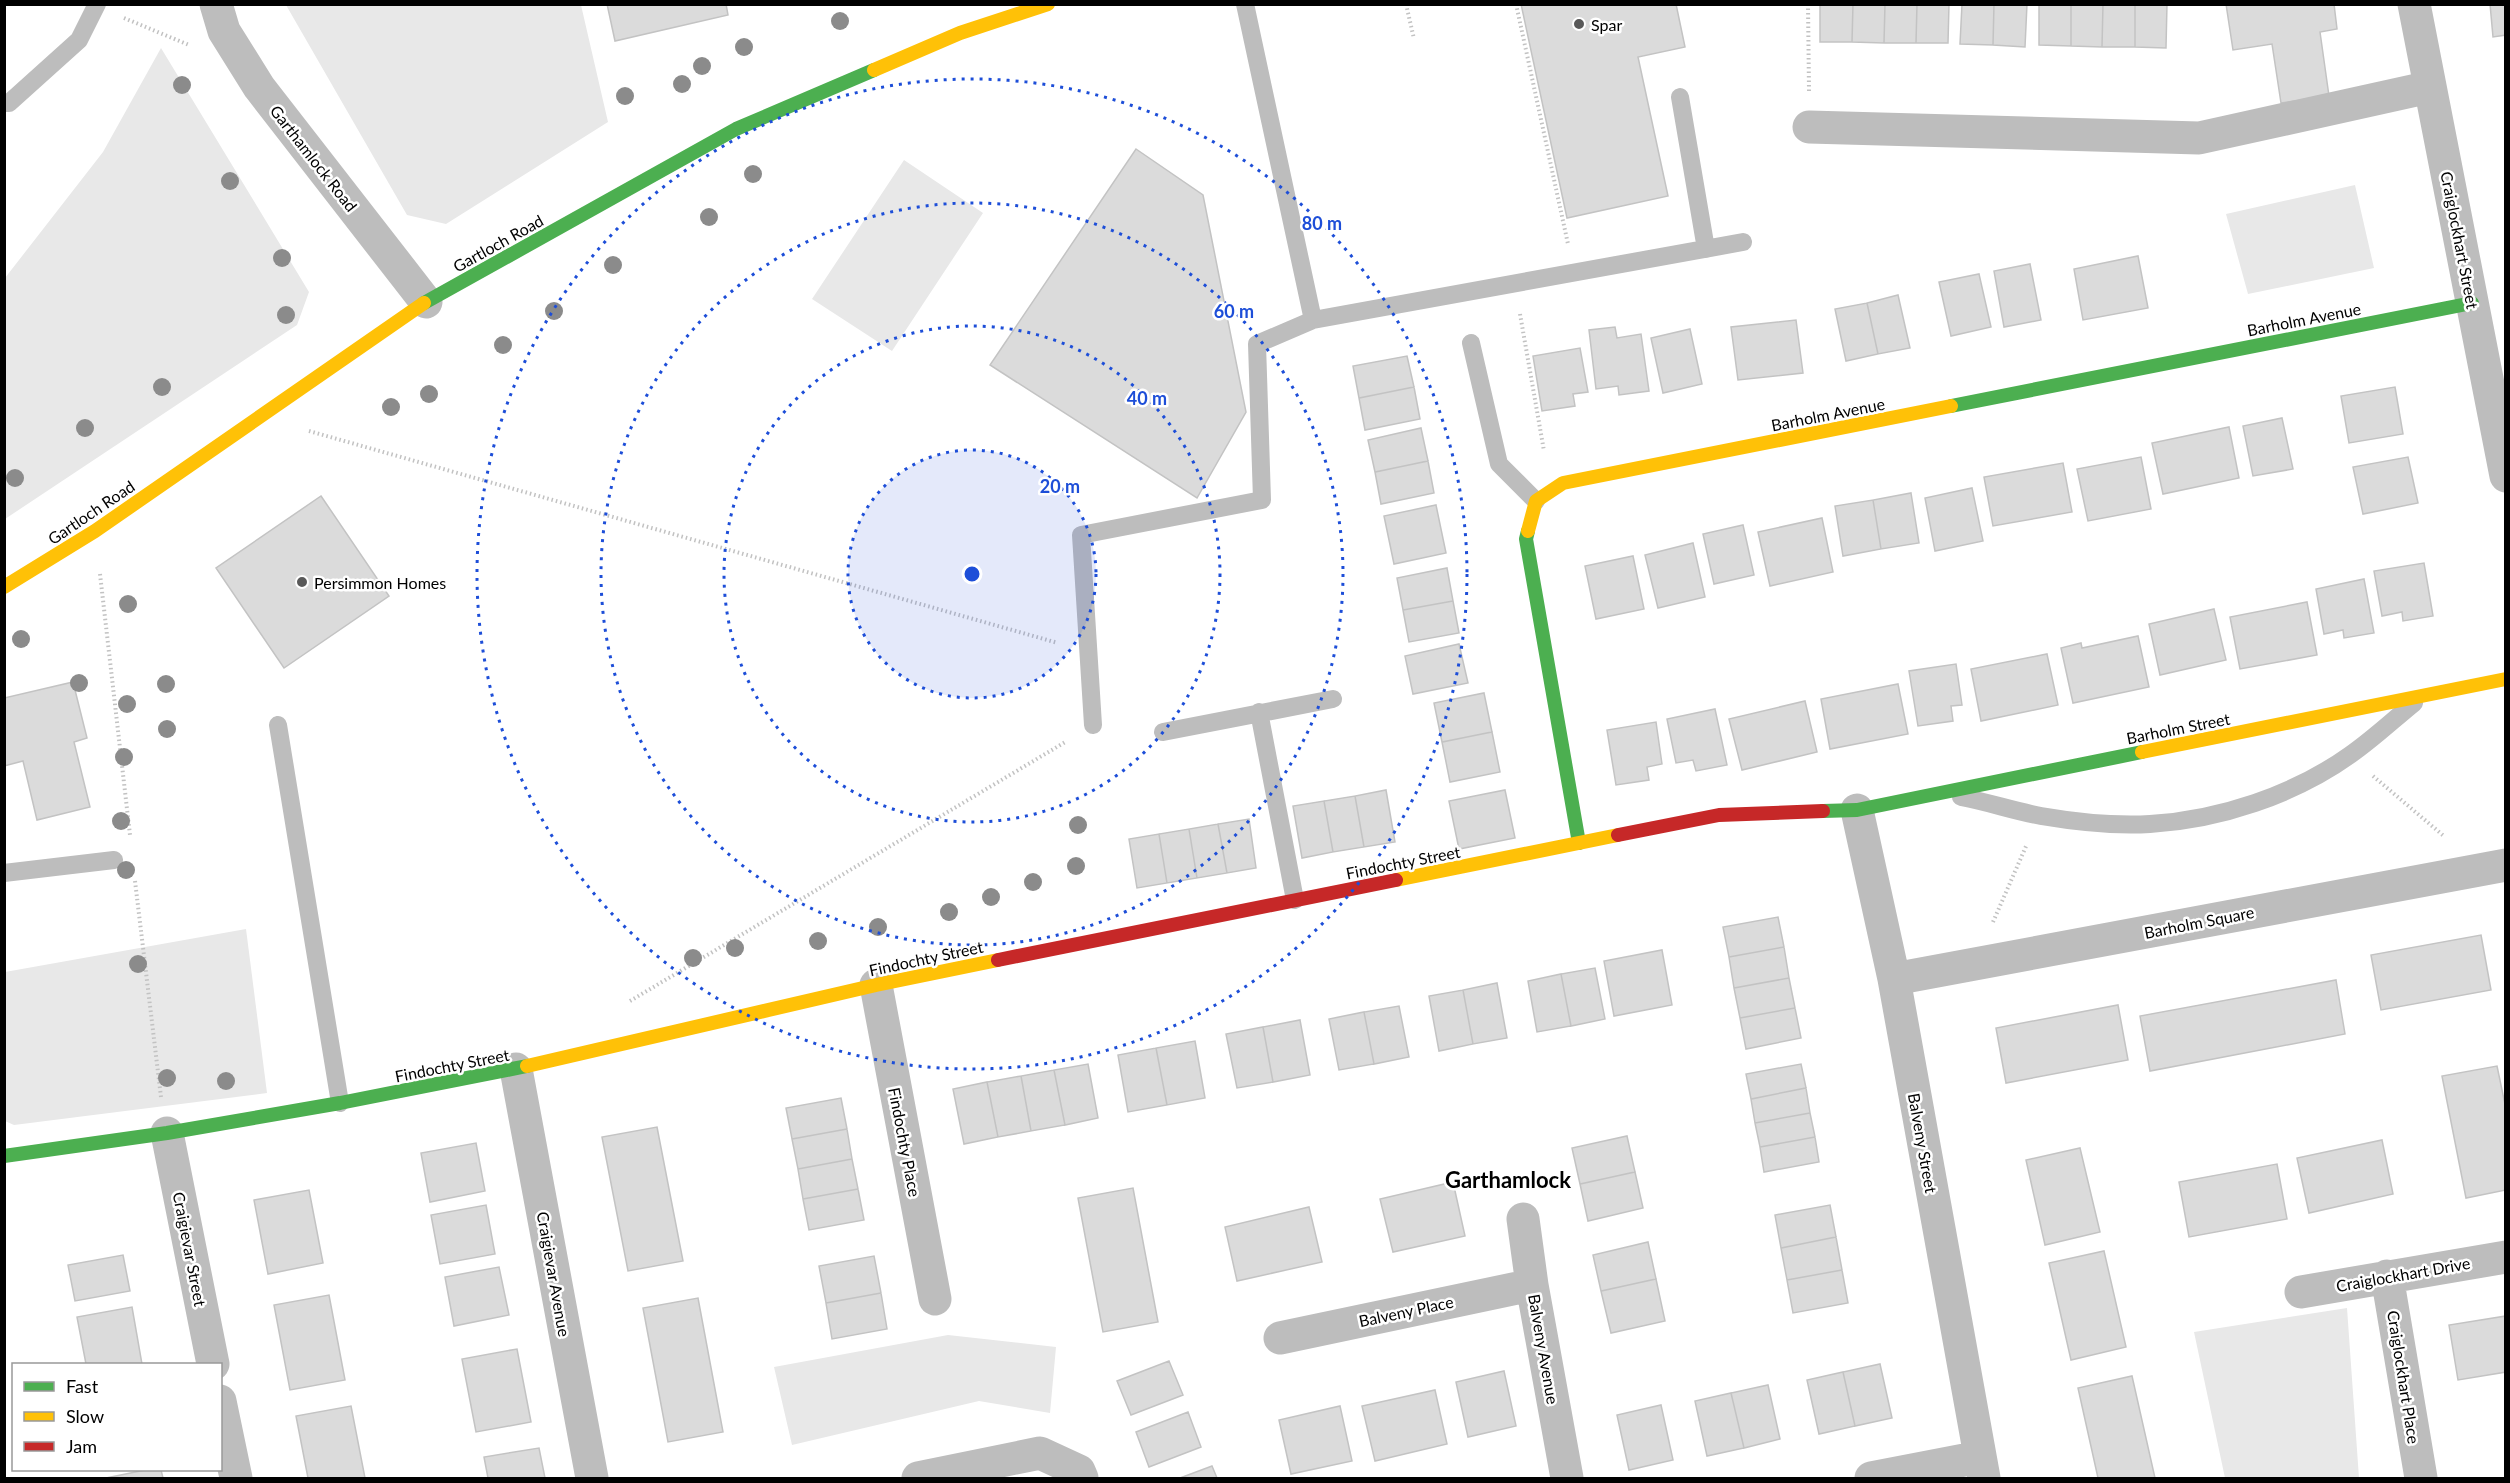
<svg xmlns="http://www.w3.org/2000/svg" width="2510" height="1483" font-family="Lato,sans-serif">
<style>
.green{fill:#e8e8e8}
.building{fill:#dbdbdb;stroke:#c3c3c3;stroke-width:1.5}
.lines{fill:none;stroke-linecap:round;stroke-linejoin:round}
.path{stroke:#c2c2c2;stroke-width:4;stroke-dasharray:1.5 3;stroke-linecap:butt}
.lane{stroke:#bdbdbd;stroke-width:18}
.street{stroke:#bdbdbd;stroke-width:33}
.fast{stroke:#4caf50;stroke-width:14}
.slow{stroke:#ffc107;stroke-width:14}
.jam{stroke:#c62828;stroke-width:14}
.tree{fill:#8b8b8b}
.ring{fill:none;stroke:#1d4ed8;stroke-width:3;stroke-dasharray:3 6}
.poi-dot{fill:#595959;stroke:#fff;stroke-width:2}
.labels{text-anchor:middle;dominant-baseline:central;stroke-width:5;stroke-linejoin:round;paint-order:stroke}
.poi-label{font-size:16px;fill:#000;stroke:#fff;text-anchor:start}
.street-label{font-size:16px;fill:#000;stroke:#fff}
.district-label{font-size:22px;font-weight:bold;fill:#000;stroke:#fff}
.centre{fill:#1d4ed8;stroke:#fff;stroke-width:3}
.ring-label{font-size:18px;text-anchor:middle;font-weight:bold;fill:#1d4ed8;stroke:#fff;stroke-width:5;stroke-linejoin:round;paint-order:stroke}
</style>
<rect width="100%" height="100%" fill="#fff"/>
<!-- green -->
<path class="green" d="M286,5H581L608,122L446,224L407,215Z
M161,48L309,292L297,325L5,519V278L103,152Z
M904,160L983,213L892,351L812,299Z
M2355,185L2374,268L2248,294L2226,214Z
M246,929L267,1093L14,1125L5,1121V972Z
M2347,1308L2359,1478H2225L2194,1332Z
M948,1335L1056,1347L1050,1413L979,1401L792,1445L774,1367Z"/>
<!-- building -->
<path class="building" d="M607,4H726L728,15L615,41Z
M1521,4H1676L1685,47L1638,57L1668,196L1567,218Z
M1820,4H1853L1852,42H1820Z
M1853,4H1885L1884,43L1852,42Z
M1885,4H1917L1916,43H1884Z
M1917,4H1949L1948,43H1916Z
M1962,4H1994L1993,45L1960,44Z
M1994,4H2027L2025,47L1993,45Z
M2039,4H2071V46L2039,45Z
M2071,4H2103L2102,47L2071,46Z
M2103,4H2135V47H2102Z
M2135,4H2167L2166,48L2135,47Z
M2226,4H2334L2337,29L2320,32L2329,96L2281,103L2272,44L2233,50Z
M2490,4H2506V35L2493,37Z
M1136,149L1203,195L1246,412L1197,498L990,365Z
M2138,256L2148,308L2083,320L2074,269Z
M2030,264L2041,320L2004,327L1994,271Z
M1979,274L1991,327L1951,336L1939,282Z
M1898,295L1910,348L1878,354L1867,303Z
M1867,303L1878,354L1846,361L1835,309Z
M1796,320L1803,373L1738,380L1731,327Z
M1615,327L1617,338L1641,334L1649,391L1619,395L1618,386L1596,389L1589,330Z
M1690,329L1702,384L1663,393L1651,338Z
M1580,348L1588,392L1573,394L1575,406L1542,411L1533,356Z
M1407,356L1414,387L1359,398L1353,366Z
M1414,387L1420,419L1365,430L1359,398Z
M2395,387L2403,434L2349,443L2341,396Z
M2282,418L2293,469L2253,476L2243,426Z
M2229,427L2239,478L2163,494L2152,443Z
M1421,428L1428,461L1375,472L1368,440Z
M2141,457L2151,509L2088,521L2077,469Z
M2408,457L2418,503L2363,514L2353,467Z
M1428,461L1434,493L1381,504L1375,472Z
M2063,463L2072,512L1993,526L1984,477Z
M1972,488L1983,541L1935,551L1925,498Z
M1911,493L1919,543L1881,549L1873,500Z
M321,496L389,596L284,668L216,568Z
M1873,500L1881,549L1843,556L1835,506Z
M1436,505L1446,553L1394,564L1384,516Z
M1822,518L1833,572L1770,586L1758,532Z
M1743,525L1754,575L1714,584L1703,534Z
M1693,543L1705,597L1658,608L1645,555Z
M1633,556L1644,609L1596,619L1585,566Z
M2424,563L2433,616L2403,621L2402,612L2382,616L2374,571Z
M1447,568L1453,601L1403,610L1397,578Z
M2364,579L2374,633L2344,638L2343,630L2324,634L2316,589Z
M1453,601L1459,633L1409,642L1403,610Z
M2307,602L2317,655L2240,669L2230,617Z
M2214,609L2226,660L2160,675L2149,624Z
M2138,636L2149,687L2073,703L2061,648L2081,643L2082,648Z
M1459,644L1468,683L1413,694L1405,656Z
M2047,654L2058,705L1981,721L1971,669Z
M1956,664L1962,705L1951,706L1953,721L1918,726L1909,671Z
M73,682L87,738L74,742L90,807L37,820L23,761L4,766V698Z
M1898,684L1908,734L1830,749L1821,699Z
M1484,693L1492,732L1442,742L1434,703Z
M1805,701L1817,752L1742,770L1729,719Z
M1715,709L1727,765L1696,771L1693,760L1676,763L1667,719Z
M1656,722L1662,764L1647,767L1649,780L1616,785L1607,730Z
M1492,732L1500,772L1450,782L1442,742Z
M1386,790L1395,842L1364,847L1355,796Z
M1505,790L1515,838L1459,849L1449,801Z
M1355,796L1364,847L1333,852L1324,801Z
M1324,801L1333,852L1302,858L1293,806Z
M1249,819L1256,868L1227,873L1218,824Z
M1218,824L1227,873L1197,878L1189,829Z
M1189,829L1197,878L1167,883L1159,834Z
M1159,834L1167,883L1137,888L1129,839Z
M1778,917L1784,947L1729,957L1723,927Z
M2481,935L2491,990L2381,1010L2371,955Z
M1784,947L1789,978L1734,988L1729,957Z
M1662,950L1672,1005L1614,1016L1604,961Z
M1595,968L1605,1019L1571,1026L1561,974Z
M1561,974L1571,1026L1537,1032L1528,981Z
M1789,978L1795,1008L1740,1018L1734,988Z
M2336,980L2345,1034L2150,1071L2140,1016Z
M1497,983L1507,1038L1473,1044L1463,990Z
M1463,990L1473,1044L1439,1051L1429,996Z
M2118,1005L2128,1060L2006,1083L1996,1028Z
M1399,1006L1409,1057L1374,1064L1364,1012Z
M1795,1008L1801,1038L1746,1049L1740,1018Z
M1364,1012L1374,1064L1339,1070L1329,1019Z
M1300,1020L1310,1075L1273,1082L1263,1027Z
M1263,1027L1273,1082L1237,1088L1226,1034Z
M1195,1041L1205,1098L1167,1105L1156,1048Z
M1156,1048L1167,1105L1128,1112L1118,1055Z
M1088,1064L1098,1118L1065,1125L1054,1070Z
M1801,1064L1806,1088L1751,1099L1746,1074Z
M2497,1066L2506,1109V1190L2466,1198L2442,1076Z
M1054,1070L1065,1125L1031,1131L1021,1076Z
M1021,1076L1031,1131L998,1137L987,1082Z
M987,1082L998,1137L964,1144L953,1089Z
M1806,1088L1810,1113L1755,1123L1751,1099Z
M841,1098L847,1129L792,1139L786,1108Z
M1810,1113L1815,1137L1760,1147L1755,1123Z
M657,1127L683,1261L628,1271L602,1137Z
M847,1129L852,1159L798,1169L792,1139Z
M1627,1136L1635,1172L1580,1184L1572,1148Z
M1815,1137L1819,1162L1764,1172L1760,1147Z
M2382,1140L2393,1194L2309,1213L2297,1158Z
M476,1143L485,1191L430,1202L421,1153Z
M2080,1148L2100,1232L2045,1245L2026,1160Z
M852,1159L858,1189L803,1199L798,1169Z
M2277,1164L2287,1219L2189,1237L2179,1182Z
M1635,1172L1643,1208L1588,1221L1580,1184Z
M1453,1182L1465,1236L1393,1252L1380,1199Z
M1133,1188L1158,1322L1103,1332L1078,1198Z
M858,1189L864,1220L809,1230L803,1199Z
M309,1190L323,1263L268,1274L254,1200Z
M486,1205L495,1254L440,1264L431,1215Z
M1830,1205L1836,1237L1781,1248L1775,1215Z
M1309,1207L1322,1262L1237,1281L1225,1227Z
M1836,1237L1842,1270L1787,1280L1781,1248Z
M1648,1242L1656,1279L1601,1291L1593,1255Z
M2104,1251L2126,1347L2071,1360L2049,1263Z
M123,1255L130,1291L75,1301L68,1265Z
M874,1256L881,1293L826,1303L819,1266Z
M499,1267L509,1315L454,1326L445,1277Z
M1842,1270L1848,1303L1793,1313L1787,1280Z
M1656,1279L1665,1321L1611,1333L1601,1291Z
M881,1293L887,1329L832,1339L826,1303Z
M329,1295L345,1380L290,1390L274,1305Z
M698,1298L723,1432L668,1442L643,1308Z
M132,1307L142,1364H86L77,1317Z
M2506,1316V1372L2458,1380L2449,1325Z
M517,1349L531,1422L476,1432L462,1359Z
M1169,1361L1183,1395L1131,1415L1117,1381Z
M1880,1364L1892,1418L1855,1426L1843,1372Z
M1504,1371L1516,1426L1468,1437L1456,1382Z
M1843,1372L1855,1426L1819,1434L1807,1380Z
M2132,1376L2155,1478H2098L2078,1388Z
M1768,1385L1780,1439L1744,1448L1731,1393Z
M1435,1390L1447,1444L1375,1461L1362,1406Z
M1731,1393L1744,1448L1707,1456L1695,1401Z
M1661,1405L1673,1460L1629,1470L1617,1415Z
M351,1406L365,1478H308L296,1416Z
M1340,1406L1352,1461L1291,1474L1279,1420Z
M1188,1412L1201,1447L1149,1467L1136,1432Z
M539,1448L545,1478H488L484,1457Z
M1212,1466L1217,1478H1180Z
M145,1470H161L163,1478H106Z"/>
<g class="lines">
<!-- path -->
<path class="path" d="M1406,4L1414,39
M1516,4L1568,244
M1808,4L1809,91
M124,18L189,45
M1520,314L1544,451
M309,431L1058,643
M100,574L130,835
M2373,776L2445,837
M135,881L161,1097
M1993,922L2027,844
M630,1001L1067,741"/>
<!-- lane -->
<path class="lane" d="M1245,4L1313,320L1743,242
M1680,97L1706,249
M4,103H9L79,40L97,4
M1471,343L1499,464L1536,501
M1259,712L1295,900
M278,725L340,1103
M1093,725L1081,535L1262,500L1257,344L1313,320
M1163,732L1333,699
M1961,797C1988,802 2014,811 2041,816C2076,822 2114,826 2150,824C2219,820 2294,795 2350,755C2373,739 2393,720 2414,703
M4,873L114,860"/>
<!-- street -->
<path class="street" d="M216,4L224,31L259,87L426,302
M2414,4L2506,476
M1809,127L2199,138L2430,87
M1857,810L1894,979L1984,1478
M1894,979L2506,865
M876,985L935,1299
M516,1069L592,1478
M167,1133L213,1364
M1523,1219L1532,1285L1567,1478
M2387,1276L2421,1478
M2301,1292L2506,1257
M1280,1338L1532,1285
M220,1401L236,1478
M918,1478L1040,1453L1079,1471L1082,1478
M1871,1478L1980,1457"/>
<!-- fast -->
<path class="fast" d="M424,303L736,129L874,70
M1951,406L2472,303
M1528,531L1526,539L1579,843
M1823,811L1857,810L2142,752
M4,1156L167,1133L340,1103L527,1066"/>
<!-- slow -->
<path class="slow" d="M874,70L960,33L1048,4
M1528,531L1536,501L1563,483L1951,406
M4,587L95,531L424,303
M2142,752L2506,679
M1396,880L1618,835
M527,1066L876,985L998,960"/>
<!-- jam -->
<path class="jam" d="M1618,835L1719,815L1823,811
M998,960L1396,880"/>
</g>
<!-- trees -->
<g class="tree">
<circle cx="840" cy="21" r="9"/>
<circle cx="744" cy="47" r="9"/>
<circle cx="702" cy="66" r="9"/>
<circle cx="682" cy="84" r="9"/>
<circle cx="182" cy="85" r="9"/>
<circle cx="625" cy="96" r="9"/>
<circle cx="753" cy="174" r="9"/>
<circle cx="230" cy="181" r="9"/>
<circle cx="709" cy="217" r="9"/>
<circle cx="282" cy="258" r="9"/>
<circle cx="613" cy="265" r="9"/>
<circle cx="554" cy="311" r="9"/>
<circle cx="286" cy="315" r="9"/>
<circle cx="503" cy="345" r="9"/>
<circle cx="162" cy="387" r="9"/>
<circle cx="429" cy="394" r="9"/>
<circle cx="391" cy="407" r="9"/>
<circle cx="85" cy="428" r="9"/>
<circle cx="15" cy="478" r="9"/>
<circle cx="128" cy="604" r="9"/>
<circle cx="21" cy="639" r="9"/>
<circle cx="79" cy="683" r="9"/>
<circle cx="166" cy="684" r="9"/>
<circle cx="127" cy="704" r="9"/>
<circle cx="167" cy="729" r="9"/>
<circle cx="124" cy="757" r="9"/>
<circle cx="121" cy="821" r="9"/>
<circle cx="1078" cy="825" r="9"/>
<circle cx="1076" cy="866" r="9"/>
<circle cx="126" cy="870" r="9"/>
<circle cx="1033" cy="882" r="9"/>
<circle cx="991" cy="897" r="9"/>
<circle cx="949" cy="912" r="9"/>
<circle cx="878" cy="927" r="9"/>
<circle cx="818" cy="941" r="9"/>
<circle cx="735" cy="948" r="9"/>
<circle cx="693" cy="958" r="9"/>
<circle cx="138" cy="964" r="9"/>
<circle cx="167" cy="1078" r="9"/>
<circle cx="226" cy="1081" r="9"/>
</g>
<!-- distance rings -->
<circle cx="972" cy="574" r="124" fill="#1d4ed8" fill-opacity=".12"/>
<g class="ring">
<circle cx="972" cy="574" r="124"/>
<circle cx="972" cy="574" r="248"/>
<circle cx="972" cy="574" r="371"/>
<circle cx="972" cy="574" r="495"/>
</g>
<!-- markers -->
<g class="poi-dot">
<circle cx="1579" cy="24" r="6"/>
<circle cx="302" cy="582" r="6"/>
</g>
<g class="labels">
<!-- poi labels -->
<g class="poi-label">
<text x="1591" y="24">Spar</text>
<text x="314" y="582">Persimmon Homes</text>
</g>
<!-- street labels -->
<g class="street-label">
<text transform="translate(314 158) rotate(52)">Garthamlock Road</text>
<text transform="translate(2460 240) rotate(79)">Craiglockhart Street</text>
<text transform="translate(498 243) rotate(-29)">Gartloch Road</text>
<text transform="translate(2304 319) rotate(-11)">Barholm Avenue</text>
<text transform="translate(1828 414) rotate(-11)">Barholm Avenue</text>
<text transform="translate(91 512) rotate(-34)">Gartloch Road</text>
<text transform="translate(2178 728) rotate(-11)">Barholm Street</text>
<text transform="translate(1403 862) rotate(-11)">Findochty Street</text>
<text transform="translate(2199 922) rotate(-11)">Barholm Square</text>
<text transform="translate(926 958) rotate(-12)">Findochty Street</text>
<text transform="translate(452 1065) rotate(-11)">Findochty Street</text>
<text transform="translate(905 1142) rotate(79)">Findochty Place</text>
<text transform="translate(1923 1143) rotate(80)">Balveny Street</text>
<text transform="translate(190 1249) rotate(79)">Craigievar Street</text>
<text transform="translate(554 1274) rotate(80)">Craigievar Avenue</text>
<text transform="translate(2403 1274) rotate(-10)">Craiglockhart Drive</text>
<text transform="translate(1406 1311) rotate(-12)">Balveny Place</text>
<text transform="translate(1544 1349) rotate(80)">Balveny Avenue</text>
<text transform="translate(2404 1377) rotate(81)">Craiglockhart Place</text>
</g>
<!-- district labels -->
<g class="district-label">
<text x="1508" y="1179">Garthamlock</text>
</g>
</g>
<circle cx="972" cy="574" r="9" class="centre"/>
<g class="ring-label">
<text x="1322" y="230">80 m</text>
<text x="1234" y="318">60 m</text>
<text x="1147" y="405">40 m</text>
<text x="1060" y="493">20 m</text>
</g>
<!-- border -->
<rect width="2510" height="1483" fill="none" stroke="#000000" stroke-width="12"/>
<!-- legend -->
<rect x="12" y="1363" width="210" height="108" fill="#ffffff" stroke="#999999" stroke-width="1.5"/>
<rect x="24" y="1382" width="30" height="9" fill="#4caf50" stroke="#999999" stroke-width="1.5"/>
<text x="66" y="1393" font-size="18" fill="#000000">Fast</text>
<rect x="24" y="1412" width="30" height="9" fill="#ffc107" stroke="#999999" stroke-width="1.5"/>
<text x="66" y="1423" font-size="18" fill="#000000">Slow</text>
<rect x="24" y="1442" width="30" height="9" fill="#c62828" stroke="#999999" stroke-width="1.5"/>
<text x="66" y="1453" font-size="18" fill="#000000">Jam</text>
</svg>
